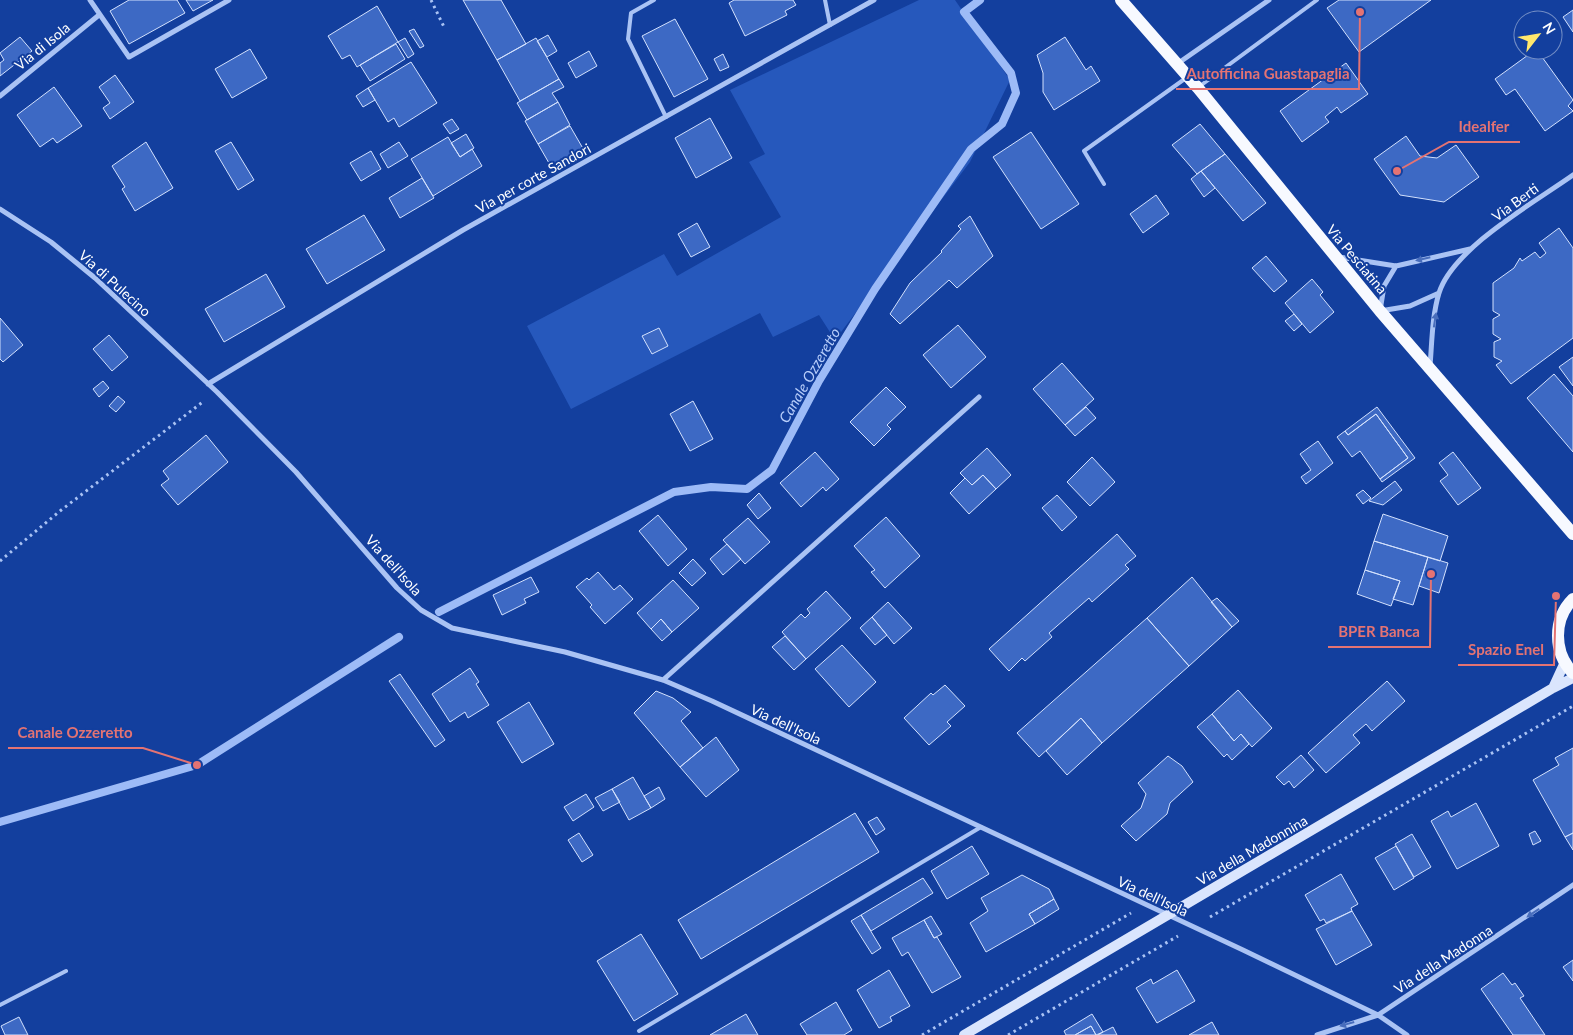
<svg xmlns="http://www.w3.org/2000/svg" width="1573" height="1035" font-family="Lato,sans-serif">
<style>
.green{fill:#2658bc}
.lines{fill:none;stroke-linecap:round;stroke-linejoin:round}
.stream{stroke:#9dbbf7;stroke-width:8}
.building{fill:#3d69c4;stroke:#d3e1fd}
.path{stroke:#aac3f4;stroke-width:3;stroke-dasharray:2.5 4;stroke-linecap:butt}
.lane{stroke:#aac3f4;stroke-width:4}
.street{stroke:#aac3f4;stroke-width:5}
.secondary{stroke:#dae5fd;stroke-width:10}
.primary{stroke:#f7f9ff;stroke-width:12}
.oneway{fill:#486dbc}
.labels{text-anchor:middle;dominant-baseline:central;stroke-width:4;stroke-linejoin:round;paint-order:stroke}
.street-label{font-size:14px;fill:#fff;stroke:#133f9e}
.water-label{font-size:15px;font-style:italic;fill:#b7cdfa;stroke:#133f9e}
.leader{fill:none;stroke:#e47373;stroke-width:2}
.callout-dot{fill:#e47373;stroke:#133f9e;stroke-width:2}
.callout-label{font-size:15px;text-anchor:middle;font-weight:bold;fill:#e47373;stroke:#133f9e;stroke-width:4;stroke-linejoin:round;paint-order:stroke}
</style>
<rect width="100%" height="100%" fill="#133f9e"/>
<!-- green -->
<path class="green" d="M919,0H955L1010,80L970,162L835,340L819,315L773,337L760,313L571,409L527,326L664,254L677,276L781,217L749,162L765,154L730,90Z"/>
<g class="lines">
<!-- stream -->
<path class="stream" d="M439,612L674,492L711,487L747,489L772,470L819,381L875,289L971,149L1002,124L1016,93L1011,73L964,12L980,0
M0,822L197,765L399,637"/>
</g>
<!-- building -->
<path class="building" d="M129,0H177L185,13L129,44L110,11Z
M186,0H213L193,11Z
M463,0H501L526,44L497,60Z
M734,0H793L796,5L785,11L787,15L745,36L729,3Z
M1339,0H1431L1359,52L1327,8Z
M377,6L398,42L357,67L350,55L342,59L328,36Z
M1573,10V32L1563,17Z
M675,19L708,79L674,97L642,36Z
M414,29L424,46L420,48L409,31Z
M548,35L557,51L547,57L537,41Z
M20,37L32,51L0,76V63L4,60L0,53Z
M1065,37L1086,70L1091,66L1100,81L1054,110L1043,92V73L1037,55Z
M405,38L414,54L408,58L398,42Z
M536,38L559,79L520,101L497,60Z
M396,44L405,59L370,81L360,65Z
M250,49L267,78L232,98L215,69Z
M1535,50H1537L1573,100L1568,106L1573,111L1545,131L1515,89L1506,95L1495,79Z
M589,51L597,66L576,78L568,63Z
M723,54L729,67L720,71L714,59Z
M411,62L437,103L399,127L394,118L388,122L368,88Z
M1346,63L1368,94L1341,113L1337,107L1325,117L1329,122L1302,142L1280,111Z
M115,75L134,102L110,119L103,108L110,103L99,87Z
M559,79L564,87L552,93L558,102L527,120L517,103Z
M54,87L82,126L57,143L53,138L40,147L17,115Z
M368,88L375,100L363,107L356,96Z
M558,102L570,125L538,144L525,121Z
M710,118L732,158L696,178L675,138Z
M452,119L459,129L450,134L443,124Z
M1200,124L1225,154L1197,174L1172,145Z
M570,126L585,152L553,170L538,144Z
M1031,132L1079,204L1041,229L993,157Z
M466,134L474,148L460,157L451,143Z
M1406,136L1420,156L1437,158L1456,145L1479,177L1444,202L1400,195L1374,159Z
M448,137L460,157L472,149L482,166L433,196L411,159Z
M146,142L173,188L135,211L122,189L125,187L112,166Z
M231,142L254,180L238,190L215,151Z
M399,142L408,156L388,168L380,154Z
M371,151L381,169L361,181L350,163Z
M1225,154L1266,203L1243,221L1201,171Z
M1201,171L1215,188L1204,197L1191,179Z
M422,178L434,198L400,218L389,198Z
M1156,195L1169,214L1143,233L1130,214Z
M364,215L385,250L327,284L306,249Z
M970,216L993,256L957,288L949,280L900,324L890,314L910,283L942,252L941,251L961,229L958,226Z
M697,223L710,247L691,257L678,234Z
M1559,228L1573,248V338L1511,384L1496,365L1502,361L1494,357V342L1501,339L1493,334V319L1500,315L1493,311V283L1514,268L1520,258L1522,261L1535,252L1540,258L1546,253L1539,243Z
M1266,256L1287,281L1274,292L1252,268Z
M266,274L285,307L224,342L205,309Z
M1312,279L1323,292L1320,295L1334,312L1310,333L1285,303Z
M1294,314L1302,324L1294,331L1285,321Z
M0,318L23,345L3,362L0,359Z
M958,325L986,357L951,388L923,355Z
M659,328L668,346L652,354L642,336Z
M109,335L128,357L112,371L93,349Z
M1573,357V386L1559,367Z
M1062,363L1094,399L1065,425L1033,389Z
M1554,374L1573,396V452L1527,398Z
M103,381L109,388L99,397L93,389Z
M886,387L906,407L887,425L891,429L874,446L850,422Z
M118,396L125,402L116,412L109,406Z
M693,401L713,439L690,451L670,414Z
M1086,407L1096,418L1075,436L1065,425Z
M1377,407L1415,458L1382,482L1380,479L1408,458L1376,414L1348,435L1345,431Z
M1376,414L1408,458L1380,479L1360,451L1352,457L1337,437L1345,431L1348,435Z
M206,435L228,462L178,505L161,485L169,479L163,471Z
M1318,441L1333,463L1306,484L1301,477L1311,470L1300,454Z
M987,448L1011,475L996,489L983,475L972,485L960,473Z
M815,452L839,479L826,491L823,487L801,507L780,483Z
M1453,452L1481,488L1458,505L1440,481L1448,475L1439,463Z
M1092,457L1115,482L1090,506L1067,482Z
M983,475L996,489L969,514L950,493L965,478L972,485Z
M1395,481L1402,490L1383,505L1369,501Z
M1363,490L1371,498L1363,504L1356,495Z
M759,493L771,508L758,519L747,505Z
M1057,495L1077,517L1062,531L1042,508Z
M1383,514L1448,536L1440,561L1374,541Z
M658,515L687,549L668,566L639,531Z
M886,517L920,556L885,588L871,572L875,570L854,546Z
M748,518L770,542L745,564L723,540Z
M1117,534L1136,556L1125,565L1129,569L1092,602L1089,598L1049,633L1052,637L1025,661L1022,658L1009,671L989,649Z
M1374,541L1428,557L1413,605L1393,599L1400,581L1365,570Z
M727,544L741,559L723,575L710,559Z
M1428,557L1448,563L1439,593L1419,586Z
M693,559L706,573L692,586L679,573Z
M1365,570L1400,581L1391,606L1357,594Z
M598,572L614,590L620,585L633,599L605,624L590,607L592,605L576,587L587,578L589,580Z
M531,577L539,592L524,599L526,603L502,615L493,595Z
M1192,577L1232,627L1189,666L1147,618Z
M673,580L699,608L672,632L661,619L651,629L637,613Z
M826,591L851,618L806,659L782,632L801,614L805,618L810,613L807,609Z
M1217,598L1239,621L1232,627L1211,602Z
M888,602L912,628L894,644L872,617Z
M872,617L887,635L875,645L860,628Z
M1147,618L1189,666L1102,743L1081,718L1039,757L1017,733Z
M661,619L672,632L662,641L651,629Z
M785,636L806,659L794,670L772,647Z
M842,645L876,682L849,707L815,669Z
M470,668L479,682L476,684L489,705L468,718L465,712L450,722L432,694Z
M400,674L445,740L435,747L389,681Z
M1387,681L1405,701L1372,731L1366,724L1353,735L1360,743L1326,773L1308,753Z
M945,685L965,706L947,722L951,726L929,745L904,718L931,693L933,695Z
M1238,690L1272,728L1252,747L1241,734L1234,741L1212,714Z
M656,691L673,698L691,712L681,721L703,748L680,767L634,713Z
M529,702L554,744L522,763L497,722Z
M1212,714L1234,741L1241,734L1249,744L1232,760L1227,754L1224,757L1197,727Z
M1081,718L1102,743L1067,775L1046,751Z
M716,737L739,770L706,797L680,767Z
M1573,748V833L1565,837L1533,780L1559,765L1555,758Z
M1301,755L1314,770L1294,788L1289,781L1284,785L1276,777Z
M1168,756L1182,766L1193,782L1170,803L1167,814L1136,841L1121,826L1141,808L1146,794L1138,783Z
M633,777L651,808L629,820L612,789Z
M659,787L665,799L651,808L644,796Z
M612,789L620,802L603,811L595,798Z
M586,794L594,807L573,821L564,807Z
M1476,803L1499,846L1457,869L1431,821L1448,811L1451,817Z
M855,813L879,852L701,959L678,920Z
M877,817L885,829L876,835L868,822Z
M1535,831L1541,841L1533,845L1529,834Z
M579,833L593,855L582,862L568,840Z
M1573,833V850L1565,837Z
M1412,834L1431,867L1414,877L1395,844Z
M972,846L989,874L947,899L931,871Z
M1396,846L1414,878L1394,890L1375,858Z
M1341,874L1358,904L1351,908L1352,911L1326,923L1324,919L1320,921L1305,895Z
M1022,875L1049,889L1054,899L1029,914L1035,924L986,952L970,923L988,911L981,898Z
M923,878L933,893L871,931L861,915Z
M1054,899L1059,909L1035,924L1029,914Z
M1352,911L1372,945L1336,965L1316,929Z
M861,915L881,948L872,954L851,921Z
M931,916L942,934L934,938L924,920Z
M924,920L934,938L937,937L961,977L932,993L908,952L902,956L892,938Z
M641,934L678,994L634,1021L597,961Z
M1573,960V981L1563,967Z
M889,970L910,1006L890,1017L892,1021L879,1028L857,990Z
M1177,970L1195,1001L1157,1023L1136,988L1151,979L1153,984Z
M1503,973L1512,985L1515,983L1524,996L1520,998L1545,1035H1513L1481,989Z
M836,1002L852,1030L844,1035H807L800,1024Z
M746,1014L758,1035H710L739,1018Z
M1092,1014L1103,1032L1096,1035L1091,1026L1075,1035H1066L1064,1031Z
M19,1017L28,1035H5L1,1026Z
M1212,1022L1219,1035H1189Z
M1091,1026L1096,1035H1075Z
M1113,1027L1117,1035H1098L1103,1032Z"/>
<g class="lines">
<!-- path -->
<path class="path" d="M431,0L445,29
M0,561L60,511L204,401
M1210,917L1573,706
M922,1035L1131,913
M1008,1035L1178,936"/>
<!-- lane -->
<path class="lane" d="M654,0L631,13L628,39L666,117
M825,0L830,25
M1200,86L1317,0
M1104,184L1084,151L1186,78
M0,1005L66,971
M639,1031L981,827"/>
<!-- street -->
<path class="street" d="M90,0L129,57L229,0
M1177,64L1269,0
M0,96L99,15
M0,209L51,242L95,278L217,392L296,472L397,588L421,610L452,628L565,652L663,680L712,701L1243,950L1378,1015L1407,1035
M1339,257L1396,266L1470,249
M1396,266L1384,286L1380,311L1410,306L1439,293
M1430,366C1432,342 1432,316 1439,293C1453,248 1535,202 1573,175
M208,384L463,230L874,0
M663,680L979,397
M1317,1035L1378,1015L1573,885"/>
<!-- secondary -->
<path class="secondary" d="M1553,688L1565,662
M964,1035L1553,688L1573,678"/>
<!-- primary -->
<path class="primary" d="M1121,0L1198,88L1380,311L1573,534
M1573,599C1553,619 1553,652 1573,673"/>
</g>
<!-- one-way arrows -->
<defs><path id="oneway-solid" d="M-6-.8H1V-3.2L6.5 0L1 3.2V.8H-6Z" transform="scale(1.25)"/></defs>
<g class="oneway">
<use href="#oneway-solid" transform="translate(1423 259) rotate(167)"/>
<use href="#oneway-solid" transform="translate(1435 320) rotate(-81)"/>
<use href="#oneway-solid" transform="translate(1533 913) rotate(146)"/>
<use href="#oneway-solid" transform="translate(1347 1024) rotate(164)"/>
</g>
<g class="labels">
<!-- street labels -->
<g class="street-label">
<text transform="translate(42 46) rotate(-39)">Via di Isola</text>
<text transform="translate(533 178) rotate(-29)">Via per corte Sandori</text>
<text transform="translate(1515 202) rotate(-36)">Via Berti</text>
<text transform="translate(1357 259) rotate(50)">Via Pesciatina</text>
<text transform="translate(115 283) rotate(42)">Via di Pulecino</text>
<text transform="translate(394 565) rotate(48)">Via dell'Isola</text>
<text transform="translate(786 724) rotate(25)">Via dell'Isola</text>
<text transform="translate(1252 850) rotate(-30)">Via della Madonnina</text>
<text transform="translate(1153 896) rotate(25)">Via dell'Isola</text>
<text transform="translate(1443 959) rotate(-33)">Via della Madonna</text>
</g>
<!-- water labels -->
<g class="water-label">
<text transform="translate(809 375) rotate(-60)">Canale Ozzeretto</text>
</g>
</g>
<!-- callouts -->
<path class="leader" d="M1360 12L1359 89H1176M1397 171L1449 142H1520M1431 574L1430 647H1328M1556 596L1554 665H1458M197 765L143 748H8"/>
<g class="callout-dot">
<circle cx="1360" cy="12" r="5"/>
<circle cx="1397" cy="171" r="5"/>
<circle cx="1431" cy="574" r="5"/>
<circle cx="1556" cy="596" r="5"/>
<circle cx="197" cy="765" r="5"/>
</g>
<g class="callout-label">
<text x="1268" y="79">Autofficina Guastapaglia</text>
<text x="1484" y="132">Idealfer</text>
<text x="1379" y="637">BPER Banca</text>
<text x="1506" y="655">Spazio Enel</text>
<text x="75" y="738">Canale Ozzeretto</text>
</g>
<!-- north arrow -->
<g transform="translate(1538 35) rotate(59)"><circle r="24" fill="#133f9e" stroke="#718cc5"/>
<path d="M0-4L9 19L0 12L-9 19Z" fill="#ffe76d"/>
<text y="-8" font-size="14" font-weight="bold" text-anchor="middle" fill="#ffffff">N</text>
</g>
</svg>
